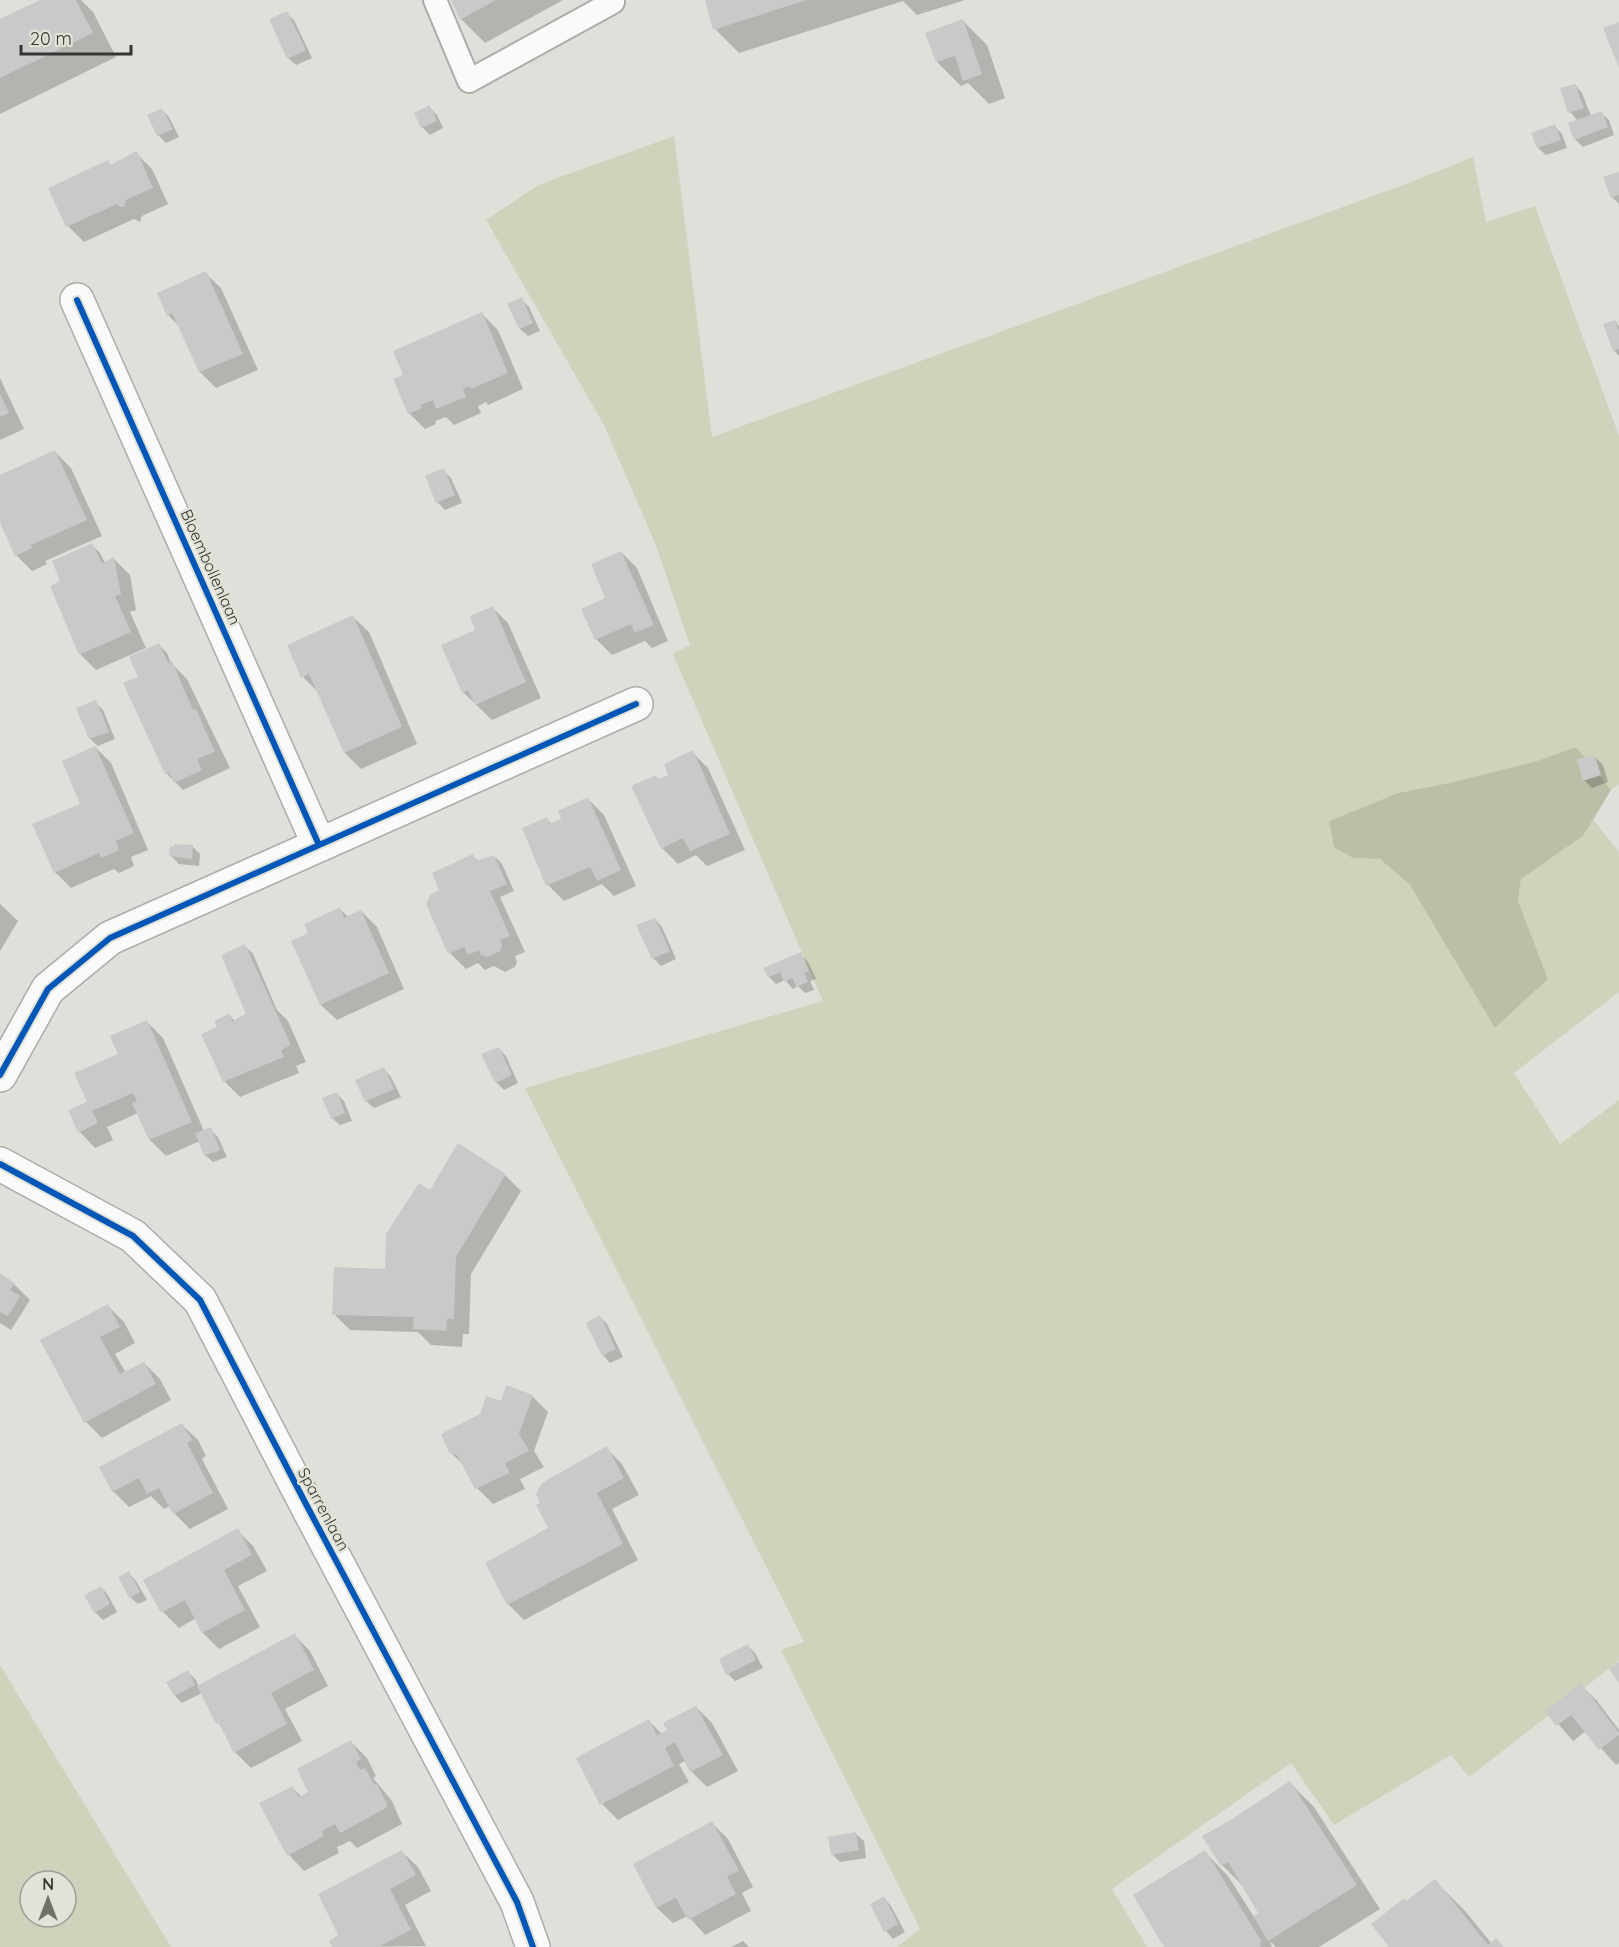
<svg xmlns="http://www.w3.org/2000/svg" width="1619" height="1947" font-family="Quicksand,sans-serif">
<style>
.green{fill:#d1d2bb;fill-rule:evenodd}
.forest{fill:#bcbea7}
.shadow{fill:#0003}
.building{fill:#c8cac9}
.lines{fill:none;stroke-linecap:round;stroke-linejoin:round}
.lane-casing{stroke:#acaca8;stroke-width:26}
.street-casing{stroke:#acaca8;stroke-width:36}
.lane{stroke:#fafafa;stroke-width:22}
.street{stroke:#fafafa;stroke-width:33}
.cycleway-casing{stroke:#e2e3d8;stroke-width:10}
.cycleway{stroke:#0057b8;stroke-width:6}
.labels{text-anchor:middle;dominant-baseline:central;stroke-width:5;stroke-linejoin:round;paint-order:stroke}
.street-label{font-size:16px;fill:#353531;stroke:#e2e3d8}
</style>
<rect width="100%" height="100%" fill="#e0e0db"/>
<!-- green -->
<path class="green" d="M674,136L712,437L1403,185L1473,157L1486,222L1535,206L1619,436V784L1611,790L1576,747L1534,762L1454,782L1398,793L1329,821L1353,858L1380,859L1410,885L1495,1028L1548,979L1518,901L1521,879L1583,836L1593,819L1619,852V992L1514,1073L1560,1144L1619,1100V1661L1469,1777L1451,1755L1334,1825L1291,1763L1112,1889L1147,1947H897L920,1929L781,1650L804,1642L525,1088L823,1001L673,654L690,645L655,543L604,425L486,220L538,185Z
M0,1665L171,1947H0ZM30,1881H66V1917H30Z"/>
<!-- forest -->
<path class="forest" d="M1576,747L1611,790L1583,836L1521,879L1518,901L1548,979L1495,1028L1410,885L1380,859L1353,858L1334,847L1329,821L1398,793L1454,782L1534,762Z"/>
<!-- shadow -->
<path class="shadow" d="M44,0H81L93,12L116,57L0,114V21Z
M452,0H563L485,43L461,19Z
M706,0H965L917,15L903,1L739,53L715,29Z
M286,13L294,20L312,58L296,65L288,58Z
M963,21L987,45L1005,98L989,104L968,83L961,86L937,62L927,34Z
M1575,85L1582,93L1591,116L1601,113L1609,120L1614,135L1583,147L1575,139L1578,121L1570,112Z
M429,107L437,115L443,128L430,135L422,127Z
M162,110L169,117L179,137L166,143L158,135Z
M1554,126L1562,134L1567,148L1546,155L1538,148Z
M136,153L152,169L168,204L142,216L140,222L134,219L84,242L68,226L108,162L111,166Z
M1619,173V204L1612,197Z
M205,273L221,288L258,370L216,388L200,372L179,326L168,315Z
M521,299L529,307L540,331L528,336L520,329L509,305Z
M482,314L498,330L523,389L488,405L486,402L478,406L481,413L454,425L446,417L435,421L436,424L425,429L409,413L405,376Z
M1615,321L1619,326V356L1614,350Z
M0,378L24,429L0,440Z
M55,452L71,468L102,536L45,561L47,564L32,571L16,555L0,520V477Z
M443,470L451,478L462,503L445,510L437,502L427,477Z
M92,545L100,553L105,563L114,559L130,575L136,610L130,612L146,648L96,670L80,654L63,581Z
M621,552L637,568L668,641L652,648L645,641L612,655L596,639Z
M492,607L508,623L541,698L492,720L463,692L477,631Z
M353,617L369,632L417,744L361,769L345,753L319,693L303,677Z
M159,645L167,653L171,663L187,679L230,768L183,790L166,773Z
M95,702L103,710L115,739L95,747L111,763L148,850L131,857L134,866L119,873L114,869L71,888L55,872L82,804L64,761L98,746L90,739L78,709Z
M692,752L708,768L745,850L707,866L696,855L678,864L662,848L659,780L670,775Z
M1595,757L1603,765L1608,782L1592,788L1584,780Z
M588,799L604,815L636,886L614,896L602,884L564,901L548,885L546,819L552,824L563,820Z
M192,846L200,854L199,866L179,864L171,856Z
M473,856L479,862L494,856L502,864L514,891L500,897L525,952L515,956L517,962L515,967L505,972L494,966L485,970L478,963L466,969L450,953L441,890Z
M0,904L18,921L0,951Z
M340,909L348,917L361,911L377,927L404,989L337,1020L321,1005L293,941L310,934Z
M655,919L662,927L676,959L661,966L653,958L638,926Z
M245,946L253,954L277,1010L288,1021L306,1062L296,1066L299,1073L240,1097L224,1081L219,1028L229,1015L235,1021L248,1015Z
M800,954L808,962L816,979L810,981L814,990L805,993L798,986L793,989L785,980L776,984L769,977Z
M147,1022L163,1038L204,1131L210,1129L218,1137L227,1157L213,1162L205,1155L200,1141L166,1156L150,1140L138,1113L107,1127L113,1140L95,1148L80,1132L89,1102L120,1055Z
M498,1048L506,1056L518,1083L504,1090L496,1082Z
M384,1069L391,1077L401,1097L374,1108L366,1101Z
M337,1094L344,1101L352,1121L340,1125L332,1118Z
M505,1175L521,1191L471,1274L469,1334H463L462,1347L431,1345L418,1332L350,1330L334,1314L386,1270L430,1192Z
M0,1275L14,1284L30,1300L11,1330L0,1323Z
M108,1306L124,1322L135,1343L115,1354L126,1373L144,1363L160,1379L171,1400L102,1438L86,1422L42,1341Z
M600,1317L607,1324L623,1357L610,1363L603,1355Z
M532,1396L548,1412L534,1451L544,1467L520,1479L525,1489L493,1504L477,1488L464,1465L451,1453L501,1403Z
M182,1425L198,1440L206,1456L202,1459L228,1509L190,1529L174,1513L170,1506L164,1509L151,1496L129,1507L113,1491Z
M606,1448L622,1464L639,1495L612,1509L638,1560L524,1620L508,1604L550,1529Z
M237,1530L253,1546L267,1571L238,1586L260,1627L219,1649L203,1633L196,1618L179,1628L163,1612Z
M129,1573L136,1581L147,1600L138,1604L130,1597Z
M101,1587L108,1595L117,1612L103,1620L95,1612Z
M294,1635L310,1651L328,1686L285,1709L302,1741L251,1768L235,1752L202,1693L182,1703L175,1696L188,1672L196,1680L199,1687Z
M748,1646L755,1653L763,1668L735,1681L728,1674Z
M1581,1685L1597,1701L1619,1730V1763L1616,1765L1586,1731L1573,1741L1547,1711Z
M696,1707L712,1723L738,1771L707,1787L691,1771L686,1761L679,1764L689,1782L618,1820L602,1804L649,1721L662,1734L669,1731Z
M351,1742L367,1758L376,1776L373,1778L392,1801L402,1824L357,1848L350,1841L337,1847L339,1853L304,1871L289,1855L293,1788L302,1797L310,1792Z
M1290,1783L1314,1807L1380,1909L1319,1947H1276L1270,1941L1272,1947H1166L1205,1852L1228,1876L1254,1917L1260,1914L1244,1887L1222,1865L1230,1822Z
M712,1823L728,1839L753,1887L742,1893L751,1911L705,1935L688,1916L673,1923L657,1908L635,1864Z
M856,1834L864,1841L866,1858L840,1862L832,1854Z
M402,1852L418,1867L431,1891L405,1905L426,1946L334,1947Z
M1435,1881L1466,1912L1492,1944L1504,1947H1391L1406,1903Z
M884,1898L891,1906L905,1932L893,1939L886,1931L872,1905Z
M743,1941L749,1947H731Z"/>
<!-- building -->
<path class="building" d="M40,0H76L93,33L0,78V19Z
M451,0H496L460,20Z
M705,0H807L713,30Z
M287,11L306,50L287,59L269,19Z
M963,19L982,74L963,81L955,56L936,62L925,33Z
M1619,22V68L1603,28Z
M1575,84L1584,108L1568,113L1560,88Z
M430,105L437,121L421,128L414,113Z
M162,108L173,129L157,136L147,115Z
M1602,111L1608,127L1574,140L1568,123Z
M1555,124L1561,140L1537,148L1531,133Z
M137,151L153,188L126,200L124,207H120L117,204L66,227L48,188L108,160L110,165Z
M1619,172V195L1611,198L1603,177Z
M206,271L243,354L199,372L172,313L167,316L157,293Z
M522,297L533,323L519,329L507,304Z
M482,312L508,373L471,389L470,386L463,389L466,397L436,409L433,400L420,405L422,408L408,414L393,379L403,375L393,351Z
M1615,320L1619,331V349L1613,351L1603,324Z
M0,394L9,413L0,417Z
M55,450L87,520L31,545L32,548L15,556L0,523V475Z
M444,468L455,495L436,503L425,476Z
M92,543L102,563L114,557L121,594L115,596L131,632L79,655L50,586L60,581L52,561Z
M621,551L654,625L634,633L631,624L595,640L581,609L605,598L591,564Z
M493,606L526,682L475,705L468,690L462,693L441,645L475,630L470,616Z
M353,615L402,727L344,753L309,674L301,678L287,645Z
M159,643L168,663L172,661L193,710L196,709L215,752L197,759L202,770L174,783L169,772L165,774L123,683L138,677L129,657Z
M96,700L109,732L89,739L76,708Z
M95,746L134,833L116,841L119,850L102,858L99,853L54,873L32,824L80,804L62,761Z
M693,750L730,834L690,851L683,838L661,849L631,786L656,775L658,779L668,775L664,764Z
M1595,756L1601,775L1583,781L1577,759Z
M588,797L621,870L597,881L590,867L546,886L522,828L547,817L550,824L561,819L558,811Z
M174,844L193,845L192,859L169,856L170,846H174Z
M473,854L476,861L494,855L507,884L490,891L510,936L500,940L502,945L500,951L488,957L481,955L479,950L468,955L464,947L448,954L426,904L430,895L439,890L432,873Z
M340,907L344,918L361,910L389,973L320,1005L291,941L308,933L304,924Z
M655,918L670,951L652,959L636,925Z
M245,944L291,1045L281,1050L284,1057L223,1082L201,1034L217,1027L214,1021L230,1013L232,1021L246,1014L221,955Z
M801,952L809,971L804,973L808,982L796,987L793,978L784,982L780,972L768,978L763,968Z
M147,1020L192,1122L149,1140L132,1103L137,1101L133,1093L92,1111L98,1123L78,1133L68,1110L87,1102L74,1073L118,1054L110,1036Z
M499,1047L512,1075L495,1083L481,1054Z
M384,1067L394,1089L365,1102L355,1080Z
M337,1092L345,1113L331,1119L322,1098Z
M211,1127L220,1150L204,1156L195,1133Z
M458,1143L506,1174L456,1257L454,1319H447L446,1331L413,1329L414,1317L332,1315L334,1267L385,1269L386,1234L419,1183L430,1190Z
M0,1273L15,1283L10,1290L20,1296L8,1316L0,1312Z
M108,1304L120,1327L100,1337L120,1374L144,1362L156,1384L84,1423L40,1340Z
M600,1315L616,1349L602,1356L586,1323Z
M506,1385L533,1395L519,1434L529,1451L505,1463L510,1473L475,1489L457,1455L450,1454L441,1434L480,1414L486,1396L501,1401Z
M182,1423L192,1440L187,1443L213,1493L173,1514L159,1488L147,1494L139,1478L112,1492L99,1467Z
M607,1446L624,1478L597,1493L623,1544L507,1605L485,1563L548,1528L536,1505L540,1503L536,1494L542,1483Z
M238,1528L252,1555L224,1570L245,1610L202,1633L185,1600L161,1613L143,1580Z
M129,1571L140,1592L129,1598L118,1577Z
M101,1586L110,1604L94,1613L84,1595Z
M295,1633L314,1670L271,1693L287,1724L234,1753L219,1723L216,1724L197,1686Z
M748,1644L756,1660L726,1675L719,1659Z
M1619,1662V1683L1609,1669Z
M188,1670L195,1685L174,1696L166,1682Z
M1581,1683L1619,1733V1735L1599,1750L1571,1715L1556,1726L1545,1711Z
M696,1706L723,1755L690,1772L675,1742L665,1748L674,1766L600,1805L576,1758L649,1719L657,1735L667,1730L663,1723Z
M351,1740L361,1759L356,1762L360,1770L365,1768L375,1785L377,1784L387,1804L386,1808L340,1833L335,1824L322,1831L324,1836L287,1856L259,1803L293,1786L299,1797L308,1792L297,1769Z
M1290,1781L1357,1885L1268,1941L1253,1916L1258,1913L1228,1862L1221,1866L1202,1836L1229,1821Z
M712,1821L739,1871L727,1876L736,1894L688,1920L676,1898L656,1908L633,1864Z
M856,1832L859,1850L831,1855L828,1837Z
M402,1850L416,1875L390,1889L411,1930L378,1947H332L329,1941L338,1935L318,1894Z
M1205,1850L1262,1942L1259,1943L1261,1947H1164L1133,1895Z
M1435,1879L1488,1945L1496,1938L1504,1947H1389L1371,1924L1404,1898L1406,1901Z
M884,1896L898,1924L884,1932L870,1904Z"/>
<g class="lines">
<!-- lane casing -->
<g class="lane-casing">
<path id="lane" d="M435,0L469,81L613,2"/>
</g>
<!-- street casing -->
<g class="street-casing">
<path id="street" d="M77,300L319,845
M0,1075L48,989L110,938L636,704
M0,1164L133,1236L200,1300L307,1506L517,1902L533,1947"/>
</g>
<!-- lane -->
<use href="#lane" class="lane"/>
<!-- street -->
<use href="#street" class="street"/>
<!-- cycleway casing -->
<g class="cycleway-casing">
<path id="cycleway" d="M77,300L319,845
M0,1075L48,989L110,938L636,704
M0,1164L133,1236L200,1300L307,1506L517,1902L533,1947"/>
</g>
<!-- cycleway -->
<use href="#cycleway" class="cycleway"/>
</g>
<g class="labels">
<!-- street labels -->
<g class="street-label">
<text transform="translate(211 567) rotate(66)">Bloembollenlaan</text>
<text transform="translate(324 1509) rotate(62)">Sparrenlaan</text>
</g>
</g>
<!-- north arrow -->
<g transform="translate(48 1899)"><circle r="28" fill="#e2e3d8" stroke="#9d9d95" stroke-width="1.5"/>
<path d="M0-4.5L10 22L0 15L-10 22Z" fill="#71716c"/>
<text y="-9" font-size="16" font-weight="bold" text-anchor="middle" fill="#353531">N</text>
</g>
<!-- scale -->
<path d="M21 45v9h110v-9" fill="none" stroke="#353531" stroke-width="3"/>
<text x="30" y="45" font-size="18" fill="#353531" stroke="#e2e3d8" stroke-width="4.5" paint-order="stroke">20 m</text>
</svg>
